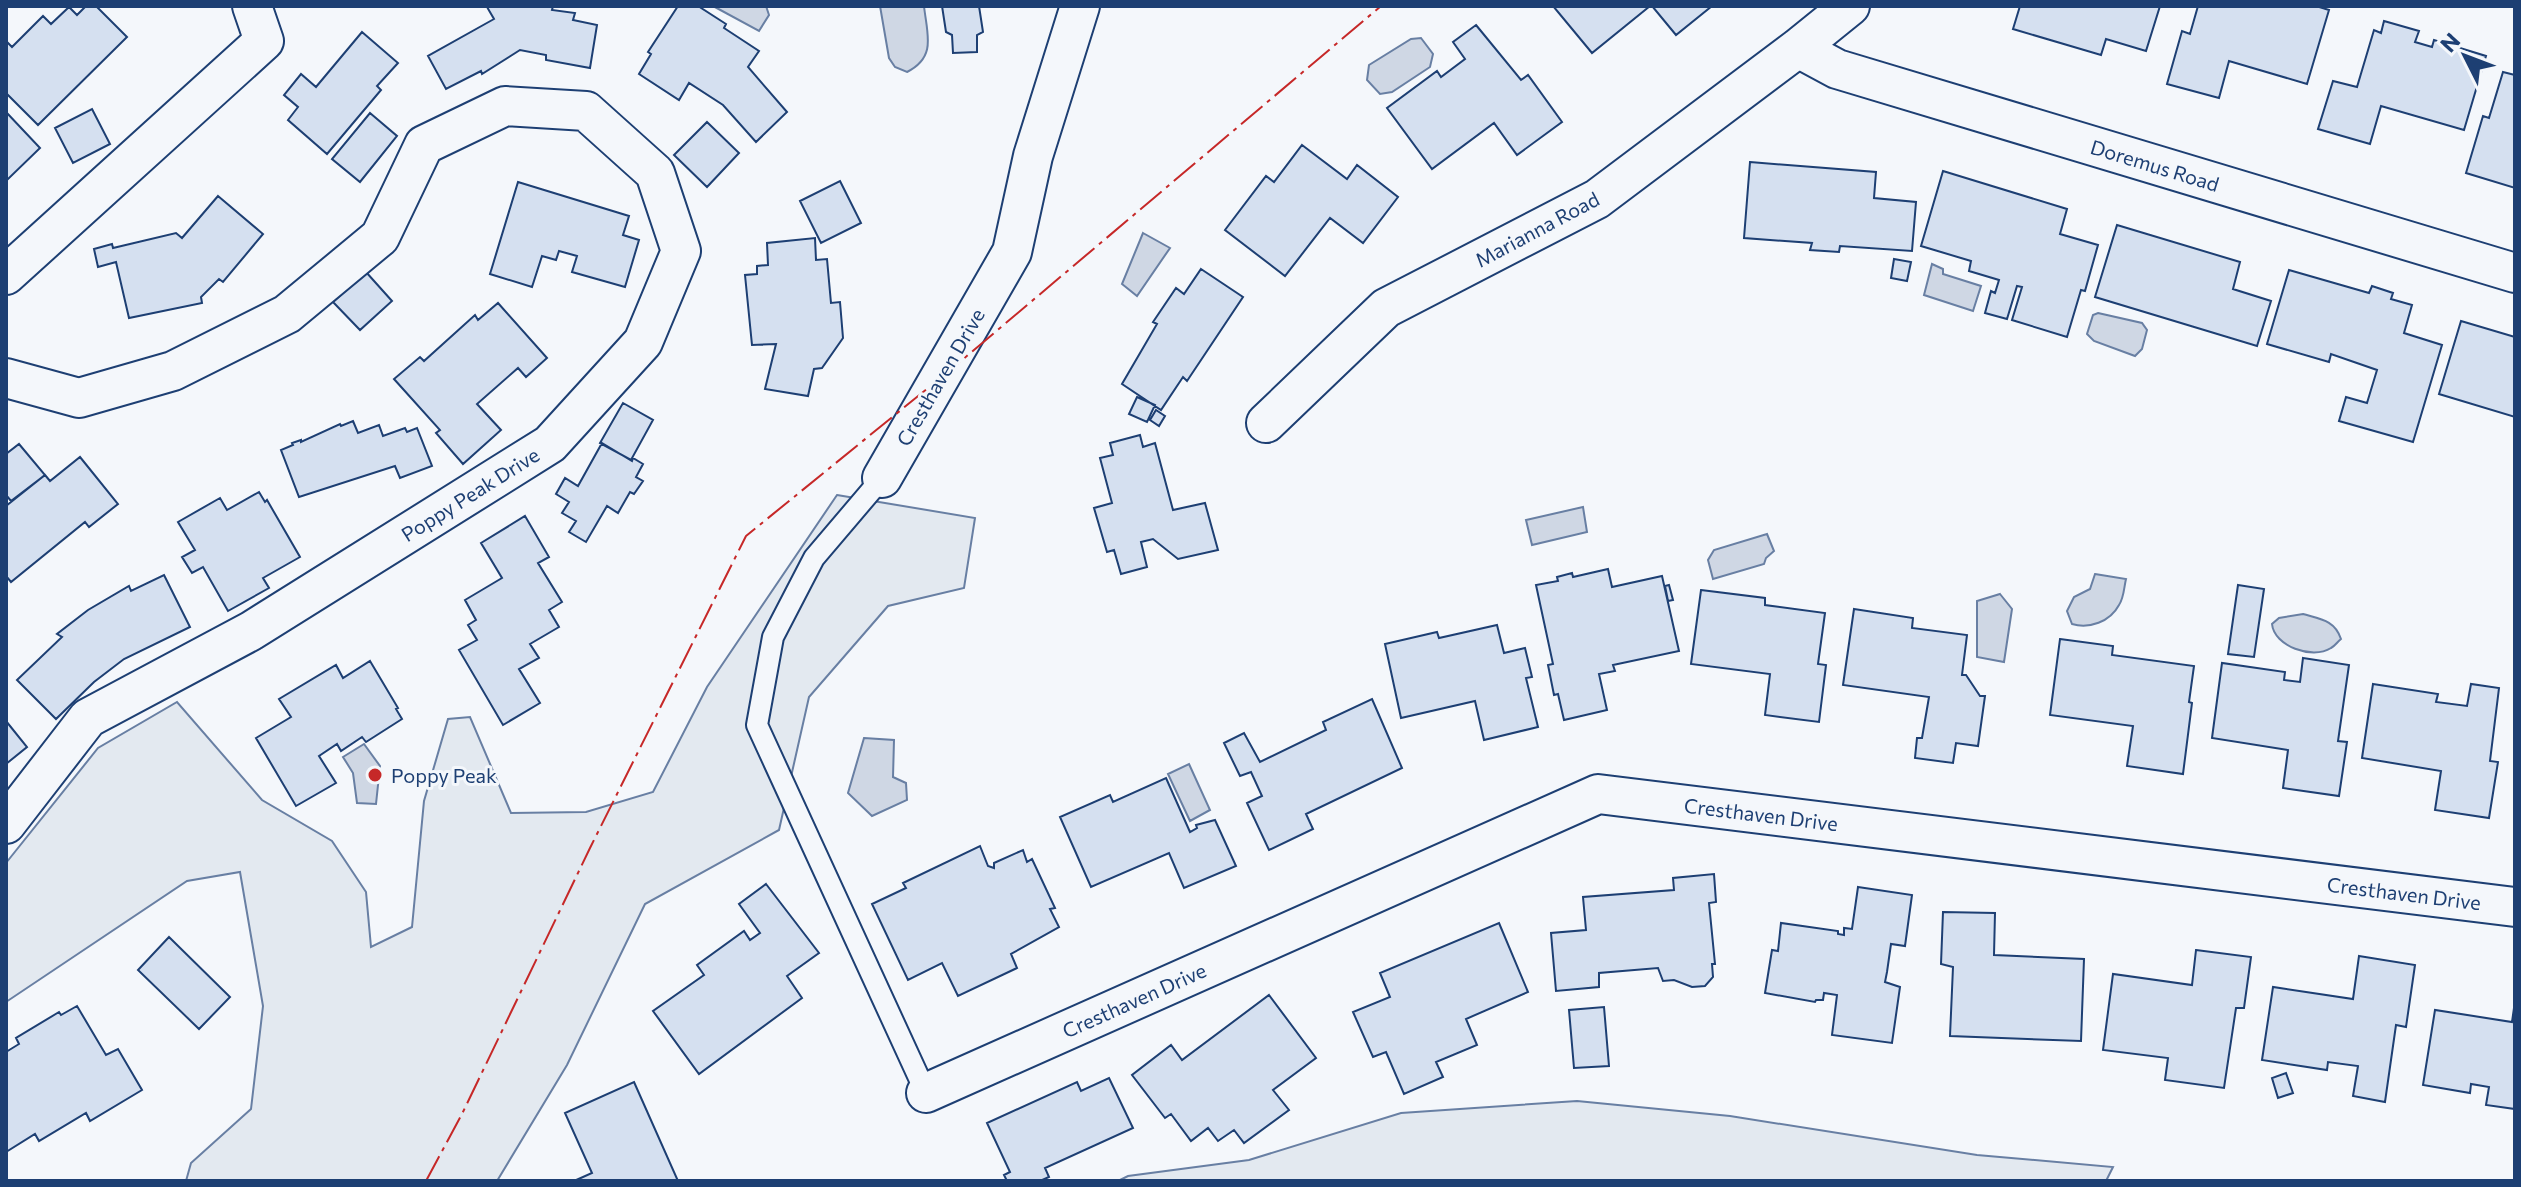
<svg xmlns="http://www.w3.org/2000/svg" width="2521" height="1187" font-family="Commissioner,sans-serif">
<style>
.green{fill:#e3e9f0;stroke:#687fa3;stroke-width:2}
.water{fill:#cfd7e4;stroke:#687fa3;stroke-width:2}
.building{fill:#d5e0f0;stroke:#1d3f73;stroke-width:2}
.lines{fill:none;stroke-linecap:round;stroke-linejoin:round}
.service-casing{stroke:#1d3f73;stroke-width:24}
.minor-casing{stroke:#1d3f73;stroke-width:42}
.service{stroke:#f4f7fb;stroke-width:20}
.minor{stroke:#f4f7fb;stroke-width:38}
.power{stroke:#c62828;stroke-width:2;stroke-dasharray:28 6 4 6;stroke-linecap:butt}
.poi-dot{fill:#c62828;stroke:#f4f7fb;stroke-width:3}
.labels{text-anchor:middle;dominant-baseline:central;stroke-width:6;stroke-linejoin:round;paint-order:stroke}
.street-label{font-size:20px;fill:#1d3f73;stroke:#f4f7fb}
.poi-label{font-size:20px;fill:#1d3f73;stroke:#f4f7fb;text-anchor:start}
</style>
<rect width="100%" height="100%" fill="#f4f7fb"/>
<!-- green -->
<path class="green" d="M837,495L975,518L964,588L888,606L809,697L779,830L645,904L567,1065L497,1181H186L191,1163L251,1109L263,1006L240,872L187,881L6,1002V863L98,748L177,702L262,800L332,841L366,892L371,947L412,927L424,801L448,719L470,717L511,813L586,812L653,792L707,687Z
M1577,1101L1730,1116L1977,1155L2113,1167L2106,1181H1118L1128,1176L1249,1160L1401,1113Z"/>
<!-- water -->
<path class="water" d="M713,6H766L769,15L759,31Z
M880,6H924C927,34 937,57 907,72L895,67L889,58Z
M1421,38L1433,54L1430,67L1392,92L1380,94L1367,80L1369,65L1411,39Z
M1143,233L1170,248L1137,296L1122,284Z
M1932,264L1943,269V274L1981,286L1973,311L1924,295Z
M2098,313L2142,323L2147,330L2142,349L2135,356L2094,341L2087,334L2093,315Z
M1583,507L1587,532L1532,545L1526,520Z
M1767,534L1774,551L1766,558L1764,564L1713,579L1708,560L1714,550Z
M2095,574L2126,579C2124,587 2124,598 2119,605C2110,622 2089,629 2072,624L2067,611L2074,597L2090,589Z
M2000,594L2012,609L2004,662L1977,657V601Z
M2303,614C2320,619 2335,620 2341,639C2337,642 2335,646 2331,648C2312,660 2274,646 2272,624L2279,618Z
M864,738L894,740L893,777L906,783L907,800L872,816L848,793Z
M364,744L380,766L376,804L357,803L353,773L343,757Z
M1189,764L1210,810L1190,821L1168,774Z"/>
<!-- building -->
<path class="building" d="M86,6H96L127,37L38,125L6,93V41L12,47L43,16L51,24L69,7L77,15Z
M553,6L552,10L575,13L573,20L597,25L590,68L546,60V55L520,50L482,74L481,71L446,89L428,56L494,19L487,7Z
M678,6H698L726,24L724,28L759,51L748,67L787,112L756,142L723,105L689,83L679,100L639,74L651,54L648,52Z
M942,6H979L983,32L977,35V52L953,53L952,35L946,32Z
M1553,6H1650L1592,53Z
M1652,6H1712L1676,35Z
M2020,6H2160L2146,51L2106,39L2101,55L2013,29Z
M2198,6H2316L2329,10L2307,84L2229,61L2219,98L2167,84L2182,31L2190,34Z
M2384,21L2419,31L2415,42L2432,47L2434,40L2486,56L2464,130L2381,106L2370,144L2318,129L2333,81L2357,87L2374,30L2381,33Z
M1476,25L1521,80L1528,75L1562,122L1517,155L1494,123L1432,169L1387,108L1437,71L1441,77L1465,59L1453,42Z
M362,32L398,63L377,86L381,90L327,154L288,120L298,107L284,95L301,74L316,87Z
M2503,72L2515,75V188L2466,173L2483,116L2489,118Z
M92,109L110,144L73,163L55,128Z
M6,112L40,148L6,181Z
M370,113L397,136L360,182L332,159Z
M707,122L739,153L707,187L674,155Z
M1302,145L1347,179L1357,165L1398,197L1363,243L1330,218L1285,276L1225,230L1266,176L1274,182Z
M1750,162L1876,172L1874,198L1916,202L1912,251L1840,246L1839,252L1810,250L1812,243L1744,238Z
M1943,171L2067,209L2060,234L2098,245L2085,291L2081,290L2067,337L2012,320L2022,287L2017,286L2007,319L1985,313L1991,291L1995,293L1999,280L1969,271L1971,261L1921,246Z
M840,181L861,223L821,243L800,201Z
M518,182L629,216L623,235L639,240L625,287L572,272L577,256L559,251L556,260L542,256L532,287L490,274Z
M218,196L263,234L223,282L219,279L201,297L202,303L129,318L116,262L98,267L94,249L112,244L113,248L176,233L182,238Z
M2117,225L2240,262L2233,289L2271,301L2257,346L2095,297Z
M815,238L816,260L827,259L831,303L840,302L843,338L822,368L814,369L808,396L765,389L776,344L752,345L745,275L757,274V266L768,265L767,243Z
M1894,259L1911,262L1907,281L1891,278Z
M1201,269L1243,297L1187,381L1183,377L1161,410L1122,384L1157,324L1153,322L1176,288L1184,294Z
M2289,270L2369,293L2372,286L2393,293L2391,299L2412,305L2404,333L2442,345L2413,442L2339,421L2346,397L2367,403L2377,370L2331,354L2329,362L2267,344Z
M366,272L392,301L360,330L333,302Z
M498,303L547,358L526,377L518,368L477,404L501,430L463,464L436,433L440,430L394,379L420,357L424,361L475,315L478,320Z
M2461,321L2515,337V417L2439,394Z
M1137,397L1155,405L1147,422L1129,414Z
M623,403L653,420L631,460L600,443Z
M1156,410L1165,416L1159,426L1150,420Z
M353,421L358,433L379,425L383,436L405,428L407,432L417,428L432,466L400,478L395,466L299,497L281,450L293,445L292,443L301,440V442L340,424L341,426Z
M1140,435L1143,447L1155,443L1173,510L1205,503L1218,550L1178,559L1153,539L1141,542L1147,567L1121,574L1114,550L1107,552L1094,508L1112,503L1100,458L1113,455L1110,443Z
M602,443L632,461L633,458L643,464L636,477L643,481L634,494L630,492L618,513L607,506L586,542L569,532L576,521L562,513L569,502L556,494L565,478L578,486Z
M19,444L45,475L11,501L6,495V454Z
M80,457L118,504L89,527L85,522L11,582L6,576V506L45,475L50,481Z
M259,492L265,502L267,500L300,557L263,578L269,588L228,611L203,567L192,573L182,557L195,550L178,522L220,498L227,510Z
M525,516L549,557L538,563L562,602L549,610L559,627L530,644L539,658L519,669L540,703L503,725L459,650L477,640L468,625L476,620L465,600L502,578L481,543Z
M1608,569L1612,587L1662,576L1679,651L1613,665L1615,671L1599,674L1607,710L1564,720L1558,694L1554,695L1548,665L1553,664L1536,585L1558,581L1557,577L1572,573L1573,577Z
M164,575L190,627L124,659L94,682L56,719L17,680L62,637L57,634L88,610L129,586L131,591Z
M1669,585L1673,600L1668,601L1665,586Z
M2238,585L2264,589L2254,657L2228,654Z
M1701,590L1765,598V605L1825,613L1818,664L1826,665L1819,722L1765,715L1770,674L1691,664Z
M1854,609L1913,618L1912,628L1967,635L1962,675H1966L1980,696H1985L1978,746L1956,743L1953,763L1915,758L1917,738H1922L1929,697L1843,685Z
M1497,625L1504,653L1525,648L1532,677L1526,678L1538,727L1484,740L1475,701L1401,718L1385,644L1437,632L1439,638Z
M2060,639L2113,646L2112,655L2194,666L2189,702L2192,703L2183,774L2127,766L2133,726L2050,715Z
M2303,658L2349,665L2338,741L2347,742L2339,796L2283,788L2288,750L2212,738L2222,663L2285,672L2284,680L2300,682Z
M370,661L398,708L396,709L402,719L366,742L362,737L341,751L337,744L319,756L336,783L296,806L256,738L291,717L279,699L336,665L343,678Z
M2373,684L2438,694L2436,702L2467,706L2471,684L2499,688L2490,761L2498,762L2489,818L2435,810L2441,771L2362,758Z
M1372,699L1402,768L1306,814L1313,829L1269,850L1247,803L1262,796L1251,772L1240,776L1224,743L1244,733L1260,762L1326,730L1323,722Z
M6,721L27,747L6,764Z
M1166,778L1190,832L1197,828L1196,825L1215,820L1236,866L1184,888L1169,853L1091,887L1060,817L1110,795L1113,802Z
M980,846L988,866L994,868V863L1023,850L1027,862L1032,859L1055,908L1050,909L1059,927L1011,954L1017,968L958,996L942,963L908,980L872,904L906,888L903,883Z
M1714,874L1716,902L1709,903L1715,964H1712L1713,977L1705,986L1692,987L1674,980L1663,981L1658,968L1599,973V987L1556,991L1551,933L1586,930L1583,897L1674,890L1673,878Z
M766,884L819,953L787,976L802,998L699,1074L653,1011L704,975L697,965L744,931L750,940L760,933L739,904Z
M1858,887L1912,895L1905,946L1891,944L1887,972L1885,982L1900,987L1892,1043L1832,1035L1837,995L1824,993L1823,1000H1816L1815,1002L1765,993L1772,950L1778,951L1781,923L1838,931V934L1844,935V928L1852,929Z
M1943,912L1995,913L1994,955L2084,959L2081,1041L1950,1036L1953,967L1941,964Z
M1499,923L1528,992L1466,1019L1477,1045L1436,1062L1443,1077L1404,1094L1386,1052L1373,1057L1353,1012L1390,997L1380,973Z
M169,937L230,997L199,1029L138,970Z
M2196,950L2251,957L2244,1008H2236L2224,1088L2165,1080L2168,1058L2103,1050L2113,974L2192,985Z
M2359,956L2415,965L2406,1027L2396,1025L2385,1102L2353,1096L2358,1066L2328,1062L2327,1070L2262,1060L2273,987L2353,999Z
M1269,995L1316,1058L1273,1090L1289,1110L1244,1143L1234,1130L1218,1141L1208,1128L1191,1141L1171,1114L1165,1118L1132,1075L1171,1045L1182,1060Z
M2515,1001V1109L2486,1105L2489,1087L2471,1084L2470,1093L2423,1085L2435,1010L2512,1022Z
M77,1006L106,1055L118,1049L142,1090L90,1121L86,1113L39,1141L35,1134L6,1152V1052L19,1044L16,1038L59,1012L61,1015Z
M1604,1007L1609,1066L1574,1068L1569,1010Z
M2286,1073L2293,1093L2278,1098L2272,1078Z
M1109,1078L1133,1128L1045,1168L1049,1177L1040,1181H1007L1004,1175L1010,1172L987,1123L1077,1082L1081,1091Z
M634,1082L678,1181H574L592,1173L565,1113Z"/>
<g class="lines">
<!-- service casing -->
<g class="service-casing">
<path id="service" d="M882,478L814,558L773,637L757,725L926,1093"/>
</g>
<!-- minor casing -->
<g class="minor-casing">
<path id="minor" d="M1798,48L1837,69L2515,273
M6,275L264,41L252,6
M6,378L79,398L173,371L287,314L380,237L424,145L505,106L586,111L655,173L681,251L643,342L550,444L251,631L88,718L6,824
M1266,423L1386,308L1597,199L1798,48L1850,6
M882,478L1012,252L1033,156L1080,6
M926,1093L1598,794L2515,907"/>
</g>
<!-- service -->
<use href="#service" class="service"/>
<!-- minor -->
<use href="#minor" class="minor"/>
<!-- power -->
<path class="power" d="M426,1181L462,1114L590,848L746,536L955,366L1381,6"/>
</g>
<!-- markers -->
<circle class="poi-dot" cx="375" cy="775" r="8"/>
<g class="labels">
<!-- street labels -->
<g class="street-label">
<text transform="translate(2155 165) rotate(17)">Doremus Road</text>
<text transform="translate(1537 229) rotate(-28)">Marianna Road</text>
<text transform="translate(940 377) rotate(-60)">Cresthaven Drive</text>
<text transform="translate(470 494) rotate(-32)">Poppy Peak Drive</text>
<text transform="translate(1761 814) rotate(7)">Cresthaven Drive</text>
<text transform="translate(2404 893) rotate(7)">Cresthaven Drive</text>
<text transform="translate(1134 1000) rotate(-24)">Cresthaven Drive</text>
</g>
<!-- poi labels -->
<g class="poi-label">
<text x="391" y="775">Poppy Peak</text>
</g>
</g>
<!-- border -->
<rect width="2521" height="1187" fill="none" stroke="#1d3f73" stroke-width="16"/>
<!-- north arrow -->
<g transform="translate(2465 56) rotate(312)" stroke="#f4f7fb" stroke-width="6" paint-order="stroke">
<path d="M0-6L14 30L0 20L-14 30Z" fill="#1d3f73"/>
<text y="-12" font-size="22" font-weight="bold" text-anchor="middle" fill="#1d3f73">N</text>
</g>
</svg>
